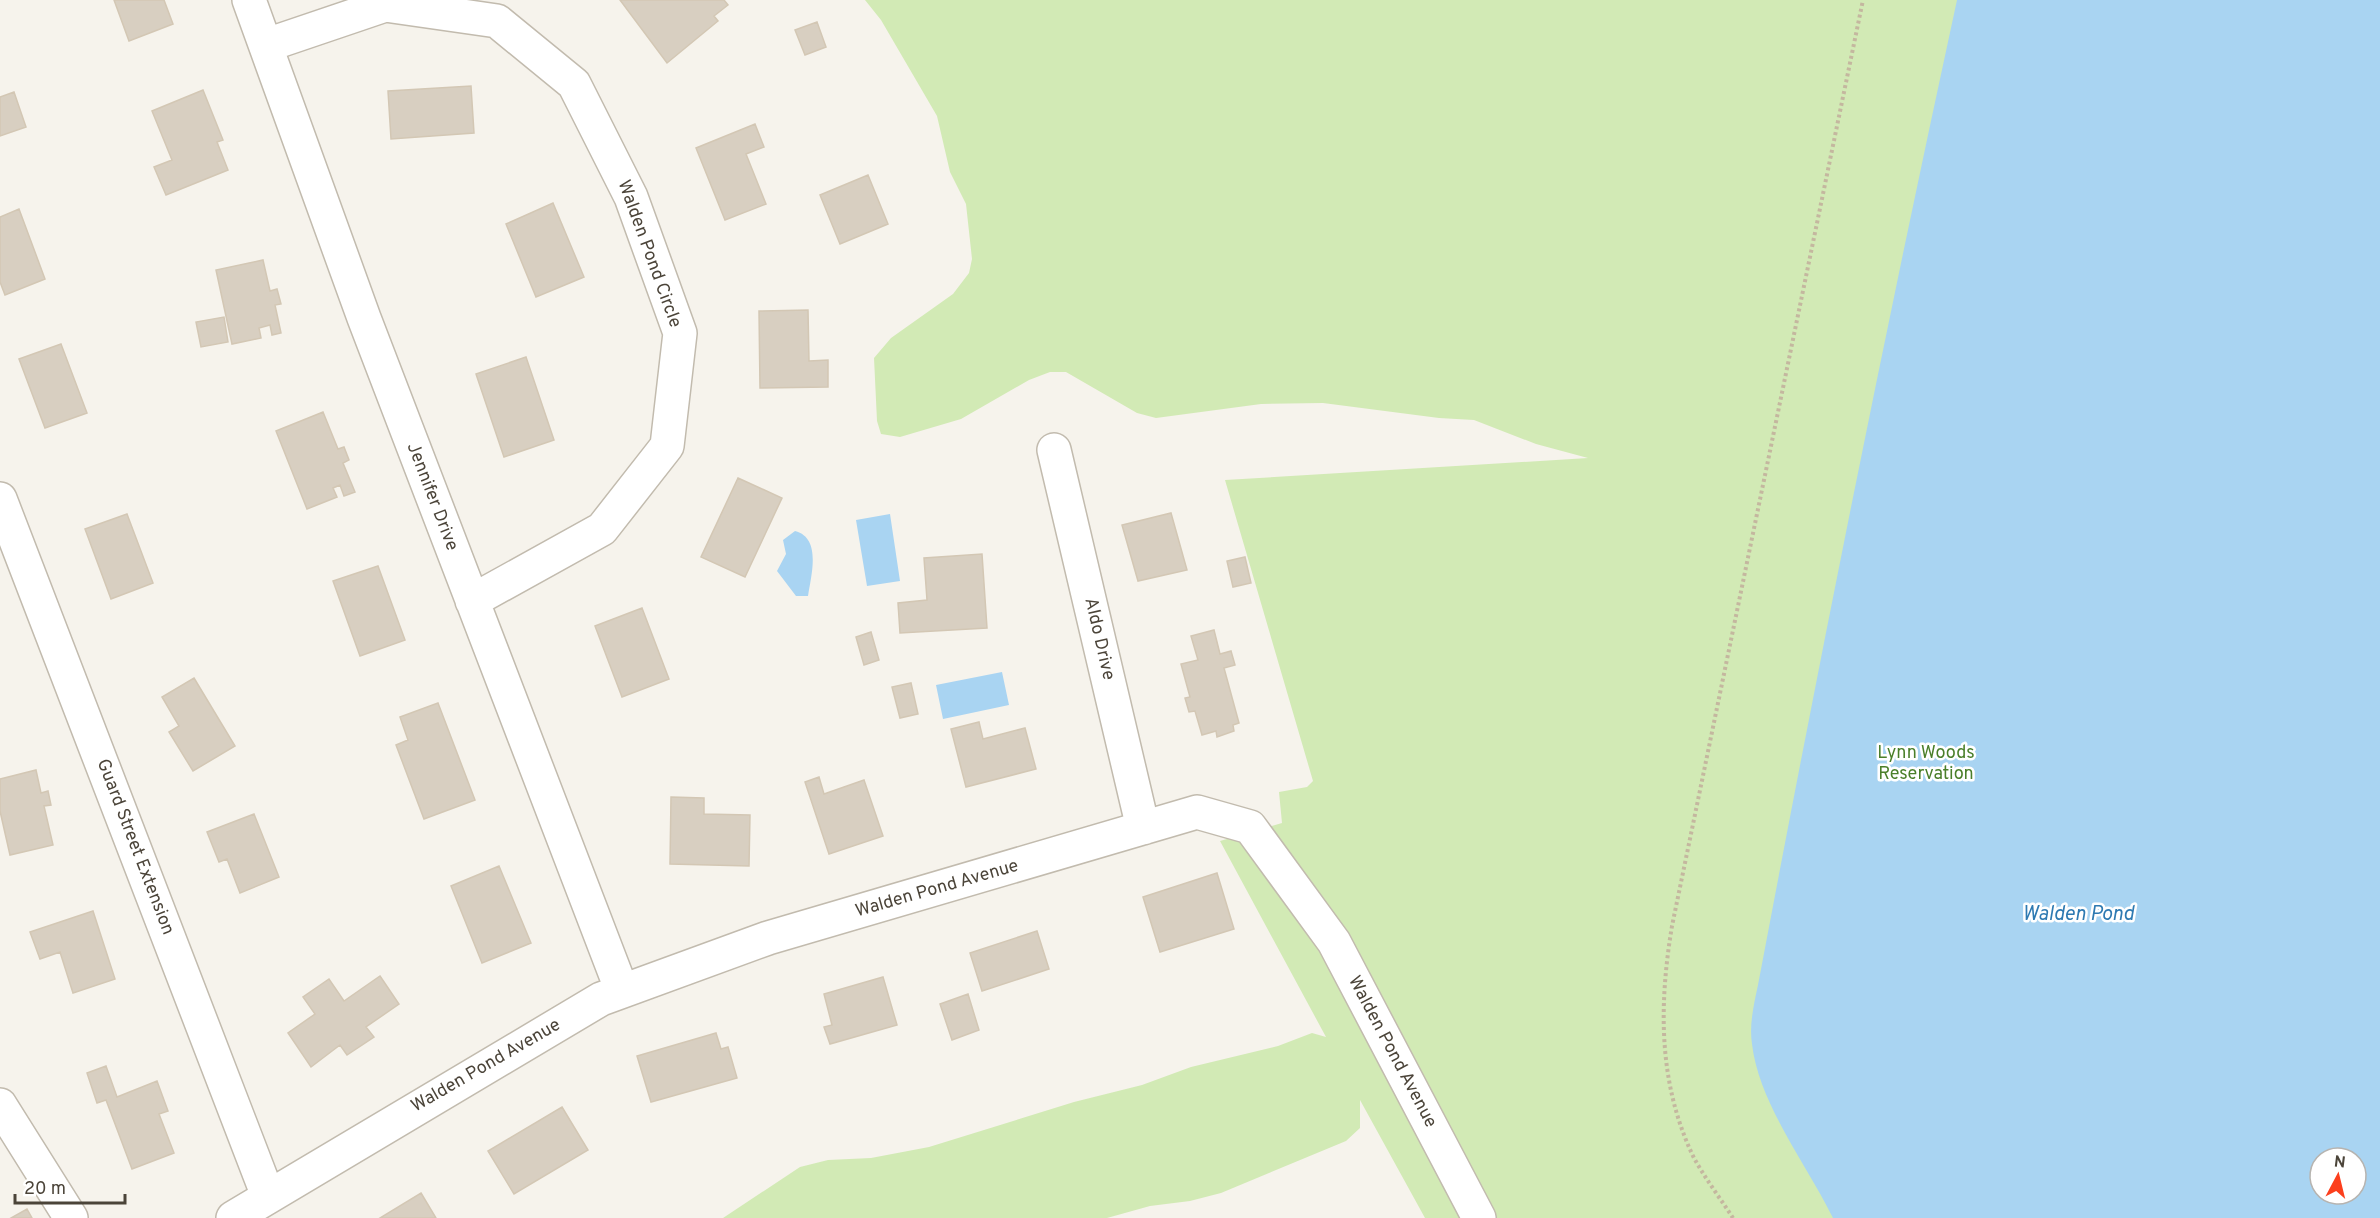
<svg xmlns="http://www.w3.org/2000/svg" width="2380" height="1218" font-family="Overpass,sans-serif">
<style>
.green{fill:#d2eab5;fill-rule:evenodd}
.water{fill:#a9d4f2;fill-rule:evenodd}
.building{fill:#d8cfc1;stroke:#d3c7b4;stroke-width:1.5}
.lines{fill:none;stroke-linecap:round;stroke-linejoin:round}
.minor-casing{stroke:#c2bbae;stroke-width:36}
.path{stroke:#c4b79f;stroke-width:4;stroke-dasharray:3 3;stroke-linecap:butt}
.minor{stroke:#fff;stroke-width:33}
.labels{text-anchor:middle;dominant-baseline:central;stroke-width:5;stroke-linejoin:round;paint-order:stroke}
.street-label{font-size:18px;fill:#4b4439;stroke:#fff}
.park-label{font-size:18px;fill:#4a7f2a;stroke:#fff}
.water-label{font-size:20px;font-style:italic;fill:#2e7ab2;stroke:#fff}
</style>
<rect width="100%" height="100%" fill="#f6f3ec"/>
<!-- green -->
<path class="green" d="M865,0H2380V1218H1425L1360,1100V1128L1346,1141L1221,1193L1190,1201L1150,1206L1107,1218H723L800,1167L828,1160L871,1158L929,1147L1074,1102L1142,1085L1191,1067L1278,1046L1312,1033L1326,1037L1220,841L1282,823L1279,792L1307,787L1313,781L1225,480L1588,458L1536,444L1474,420L1439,418L1323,403L1261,404L1156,418L1137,413L1066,372H1050L1029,380L961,419L900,437L881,434L877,421L874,358L891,338L953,294L969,273L972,259L966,204L950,172L937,116L881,20ZM2320,1158H2356V1194H2320Z"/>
<!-- water -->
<path class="water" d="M1957,0H2380V1218H1833C1807,1165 1759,1104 1752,1044C1749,1024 1754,1004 1758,985C1820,656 1886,327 1957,0ZM2320,1158H2356V1194H2320Z
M890,514L900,581L867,586L856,520Z
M795,531C822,538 811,576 808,596H796L777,571L786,554L783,540Z
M1002,672L1009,705L943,719L936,685Z"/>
<!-- building -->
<path class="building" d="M114,0H164L173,24L129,41Z
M620,0H724L728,5L714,16L718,21L667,63Z
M817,22L826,47L805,55L795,30Z
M471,86L474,133L391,139L388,91Z
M203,90L223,140L217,142L228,170L166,195L154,167L172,160L152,111Z
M14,92L26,127L0,136V97Z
M755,124L764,147L746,154L766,204L725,220L696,148Z
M868,175L888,224L840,244L820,195Z
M553,203L584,277L536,297L506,224Z
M19,209L45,279L5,295L0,282V217Z
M263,260L270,291L277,289L281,304L275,305L281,333L272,335L270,325L259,328L261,338L232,344L216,270Z
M808,310L809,361L828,360V387L760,388L759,311Z
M224,317L228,342L201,347L196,322Z
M61,344L87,413L45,428L19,359Z
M526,357L554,440L504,457L476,374Z
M323,412L338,449L344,447L349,460L343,463L355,492L344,496L340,485L333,488L337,497L307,509L276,431Z
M738,478L782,498L745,577L701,557Z
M1171,513L1187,570L1138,581L1122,525Z
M127,514L153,583L111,599L85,529Z
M982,554L987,628L900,633L898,603L927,600L924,558Z
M1245,557L1251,583L1233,587L1227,561Z
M378,566L405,640L360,656L333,581Z
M642,608L669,679L622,697L595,626Z
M1214,630L1220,654L1231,651L1235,665L1224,668L1239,723L1233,725L1234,731L1217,737L1216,731L1202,735L1195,711L1189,712L1185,698L1190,697L1181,664L1198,660L1191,636Z
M871,632L879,660L864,665L856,637Z
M194,678L235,746L193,771L169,732L179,726L162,697Z
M911,683L918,714L900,718L892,687Z
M438,703L475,800L424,819L396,745L408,740L400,717Z
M979,722L983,739L1025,728L1036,769L966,787L951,729Z
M36,770L41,793L48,791L51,805L44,806L53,845L10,855L0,811V779Z
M819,777L824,794L864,780L883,836L829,854L805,782Z
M671,797L704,798V814L750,815L749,866L670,864Z
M254,814L279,877L240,893L227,859L219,862L207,832Z
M499,866L531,943L482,963L451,886Z
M1217,873L1234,929L1160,952L1143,897Z
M93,911L115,979L73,993L60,952L40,959L30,932Z
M1037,931L1049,969L982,991L970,953Z
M380,976L399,1004L366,1027L374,1037L347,1055L340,1045L311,1067L288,1033L315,1014L303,997L329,979L344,1001Z
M883,977L897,1025L830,1044L824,1027L832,1025L824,994Z
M968,994L979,1030L952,1040L940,1004Z
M716,1033L721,1049L728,1047L737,1078L651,1102L637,1056Z
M106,1066L117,1097L157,1081L168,1111L159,1114L174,1153L132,1169L106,1100L97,1103L87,1073Z
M562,1107L588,1150L514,1194L488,1151Z
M421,1193L436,1218H380Z
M27,1209L32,1218H11Z"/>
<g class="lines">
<!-- minor casing -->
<g class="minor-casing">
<path id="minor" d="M249,0L364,318L622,991
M267,45L385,5L497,21L574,84L631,197L680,333L667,446L602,529L472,601
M1054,450L1143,828
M0,499L268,1196
M0,1105L71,1218
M233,1218L601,999L768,938L1197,812L1250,827L1334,942L1479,1218"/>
</g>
<!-- path -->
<path class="path" d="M1733,1218C1720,1198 1704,1177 1693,1156C1658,1082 1659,1004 1672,926L1863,0"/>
<!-- minor -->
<use href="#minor" class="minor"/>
</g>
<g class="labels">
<!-- street labels -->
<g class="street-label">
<text transform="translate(649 254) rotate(70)">Walden Pond Circle</text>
<text transform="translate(432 497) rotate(69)">Jennifer Drive</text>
<text transform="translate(1099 639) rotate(77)">Aldo Drive</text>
<text transform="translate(135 847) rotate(69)">Guard Street Extension</text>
<text transform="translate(937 889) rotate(-16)">Walden Pond Avenue</text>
<text transform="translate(1392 1052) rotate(62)">Walden Pond Avenue</text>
<text transform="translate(486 1066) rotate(-30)">Walden Pond Avenue</text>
</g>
<!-- park labels -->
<g class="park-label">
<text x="1926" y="753">Lynn Woods<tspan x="1926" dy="21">Reservation</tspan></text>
</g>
<!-- water labels -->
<g class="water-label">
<text x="2078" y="915">Walden Pond</text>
</g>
</g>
<!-- north arrow -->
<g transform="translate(2338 1176) rotate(7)"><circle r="28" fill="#ffffff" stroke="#b7b4b0" stroke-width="1.5"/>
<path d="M0-4.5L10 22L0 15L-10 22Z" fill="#fc3f1d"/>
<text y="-9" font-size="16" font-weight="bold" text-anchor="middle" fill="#4b4439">N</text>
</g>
<!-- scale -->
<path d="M15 1194v9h110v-9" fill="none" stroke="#4b4439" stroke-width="3"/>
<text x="24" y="1194" font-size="18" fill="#4b4439" stroke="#ffffff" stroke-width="4.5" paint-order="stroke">20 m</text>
</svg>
